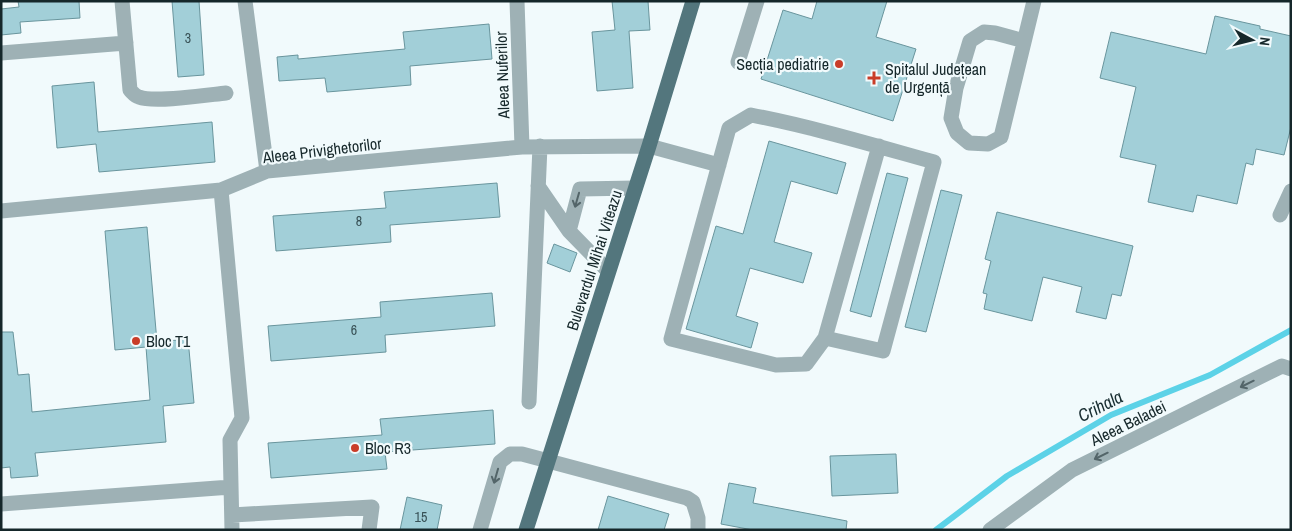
<svg xmlns="http://www.w3.org/2000/svg" width="1292" height="531" font-family="'Archivo Narrow',sans-serif">
<style>
.lines{fill:none;stroke-linecap:round;stroke-linejoin:round}
.stream{stroke:#5cd2e7;stroke-width:6}
.building{fill:#a2cfd8;stroke:#69959d}
.minor{stroke:#9eb1b5;stroke-width:15}
.major{stroke:#53767d;stroke-width:15}
.oneway{stroke:#536569}
.poi-dot{fill:#c93d29;stroke:#f1fafc;stroke-width:2}
.labels{text-anchor:middle;dominant-baseline:central;stroke-width:4.5;stroke-linejoin:round;paint-order:stroke}
.number-label{font-size:14px;fill:#385156}
.poi-label{font-size:16px;fill:#15272a;stroke:#f1fafc;text-anchor:start}
.street-label{font-size:16px;fill:#15272a;stroke:#f1fafc}
.water-label{font-size:18px;font-style:italic;fill:#182d31;stroke:#f1fafc}
</style>
<rect width="100%" height="100%" fill="#f1fafc"/>
<g class="lines">
<!-- stream -->
<path class="stream" d="M936,530L1007,476L1111,415L1210,375L1291,330"/>
</g>
<!-- building -->
<path class="building" d="M18,1H79L80,18L20,22L21,33L1,35V9L19,7Z
M172,1H199L204,75L178,77Z
M612,1H648L650,30L629,31L633,88L597,91L592,32L615,30Z
M817,1H887L876,37L916,49L893,121L761,79L783,10L812,19Z
M1215,16L1260,26V29L1291,36V127L1284,155L1256,149L1253,165L1246,163L1237,204L1197,195L1193,212L1148,202L1156,165L1120,157L1136,87L1100,78L1111,32L1206,54Z
M489,24L492,59L410,66L411,85L327,92L325,78L279,81L277,57L298,55V59L405,49L403,32Z
M94,82L98,132L212,122L215,162L99,172L96,144L57,148L52,86Z
M769,141L846,163L837,194L791,181L774,242L812,253L803,283L750,268L736,316L758,323L751,348L686,329L716,226L743,234Z
M887,173L908,178L871,317L850,311Z
M497,183L500,217L390,225L391,242L276,251L273,216L386,208L384,192Z
M941,190L962,195L926,332L905,327Z
M997,212L1133,246L1121,296L1112,294L1106,319L1076,312L1082,287L1043,277L1032,321L984,309L987,294L983,293L991,261L985,259Z
M147,227L157,342L188,339L194,403L163,406L166,442L35,453L38,476L11,478L10,467L1,468V332H13L18,375L29,374L32,412L150,400L146,347L115,350L105,231Z
M554,244L577,253L570,272L547,263Z
M492,293L495,326L385,335L386,352L271,361L268,326L381,317L380,302Z
M493,410L495,444L385,452L387,469L271,478L268,443L382,435L380,419Z
M896,454L898,493L832,496L830,456Z
M729,483L756,488L753,503L847,521L846,530H753L721,524Z
M608,496L669,514L664,530H598Z
M407,497L442,505L437,530H400Z"/>
<g class="lines">
<!-- minor -->
<path class="minor" d="M122,1L130,90C133,93 135,96 139,97C154,103 207,95 226,93
M245,1L267,171
M517,1L522,147
M1024,41L995,33L984,32L970,41L956,88L951,118L957,133L969,143L988,144L1001,137L1034,1
M1,53L126,43
M738,62L757,1
M538,186L569,231L608,271
M221,190L242,418L230,440L232,530
M1,211L221,190L267,171L522,147L649,146L719,165
M1280,215L1291,191
M569,231L580,189L635,188
M825,338L883,351L934,162C873,145 813,127 751,115L729,128L671,339L776,365L806,364L825,338L879,146
M529,402L540,146
M1,504L231,487
M232,515L372,507L369,530
M480,530L500,462L510,454H522L687,498L693,502L698,518V530
M990,530L1072,470L1282,366L1291,369"/>
<!-- major -->
<path class="major" d="M526,530L649,146L693,1"/>
</g>
<!-- one-way arrows -->
<defs><path id="oneway-shaft" d="M-6 0H5M1.5-3L5.5 0L1.5 3" fill="none" stroke-width="1.6" stroke-linecap="round" stroke-linejoin="round" transform="scale(1.25)"/></defs>
<g class="oneway">
<use href="#oneway-shaft" transform="translate(577 200) rotate(106)"/>
<use href="#oneway-shaft" transform="translate(1247 384) rotate(154)"/>
<use href="#oneway-shaft" transform="translate(1101 456) rotate(154)"/>
<use href="#oneway-shaft" transform="translate(496 476) rotate(106)"/>
</g>
<!-- markers -->
<g class="poi-dot">
<circle cx="839" cy="64" r="5"/>
<path d="M871.5 70.5h5v5h5v5h-5v5h-5v-5h-5v-5h5z"/>
<circle cx="136" cy="341" r="5"/>
<circle cx="355" cy="448" r="5"/>
</g>
<g class="labels">
<!-- number labels -->
<g class="number-label">
<text x="188" y="38">3</text>
<text x="359" y="221">8</text>
<text x="354" y="330">6</text>
<text x="421" y="517">15</text>
</g>
<!-- poi labels -->
<g class="poi-label">
<text x="829" y="64" text-anchor="end">Secția pediatrie</text>
<text x="885" y="69">Spitalul Județean<tspan x="885" dy="18">de Urgență</tspan></text>
<text x="146" y="341">Bloc T1</text>
<text x="365" y="448">Bloc R3</text>
</g>
<!-- street labels -->
<g class="street-label">
<text transform="translate(502 75) rotate(-92)">Aleea Nuferilor</text>
<text transform="translate(322 150) rotate(-7)">Aleea Privighetorilor</text>
<text transform="translate(594 260) rotate(-72)">Bulevardul Mihai Viteazu</text>
<text transform="translate(1128 423) rotate(-26)">Aleea Baladei</text>
</g>
<!-- water labels -->
<g class="water-label">
<text transform="translate(1100 406) rotate(-27)">Crihala</text>
</g>
</g>
<!-- border -->
<rect width="1292" height="531" fill="none" stroke="#15272a" stroke-width="5"/>
<!-- north arrow -->
<g transform="translate(1252 40) rotate(97)" stroke="#f1fafc" stroke-width="4" paint-order="stroke">
<path d="M0-4L9 19L0 12L-9 19Z" fill="#15272a"/>
<text y="-8" font-size="14" font-weight="bold" text-anchor="middle" fill="#15272a">N</text>
</g>
</svg>
